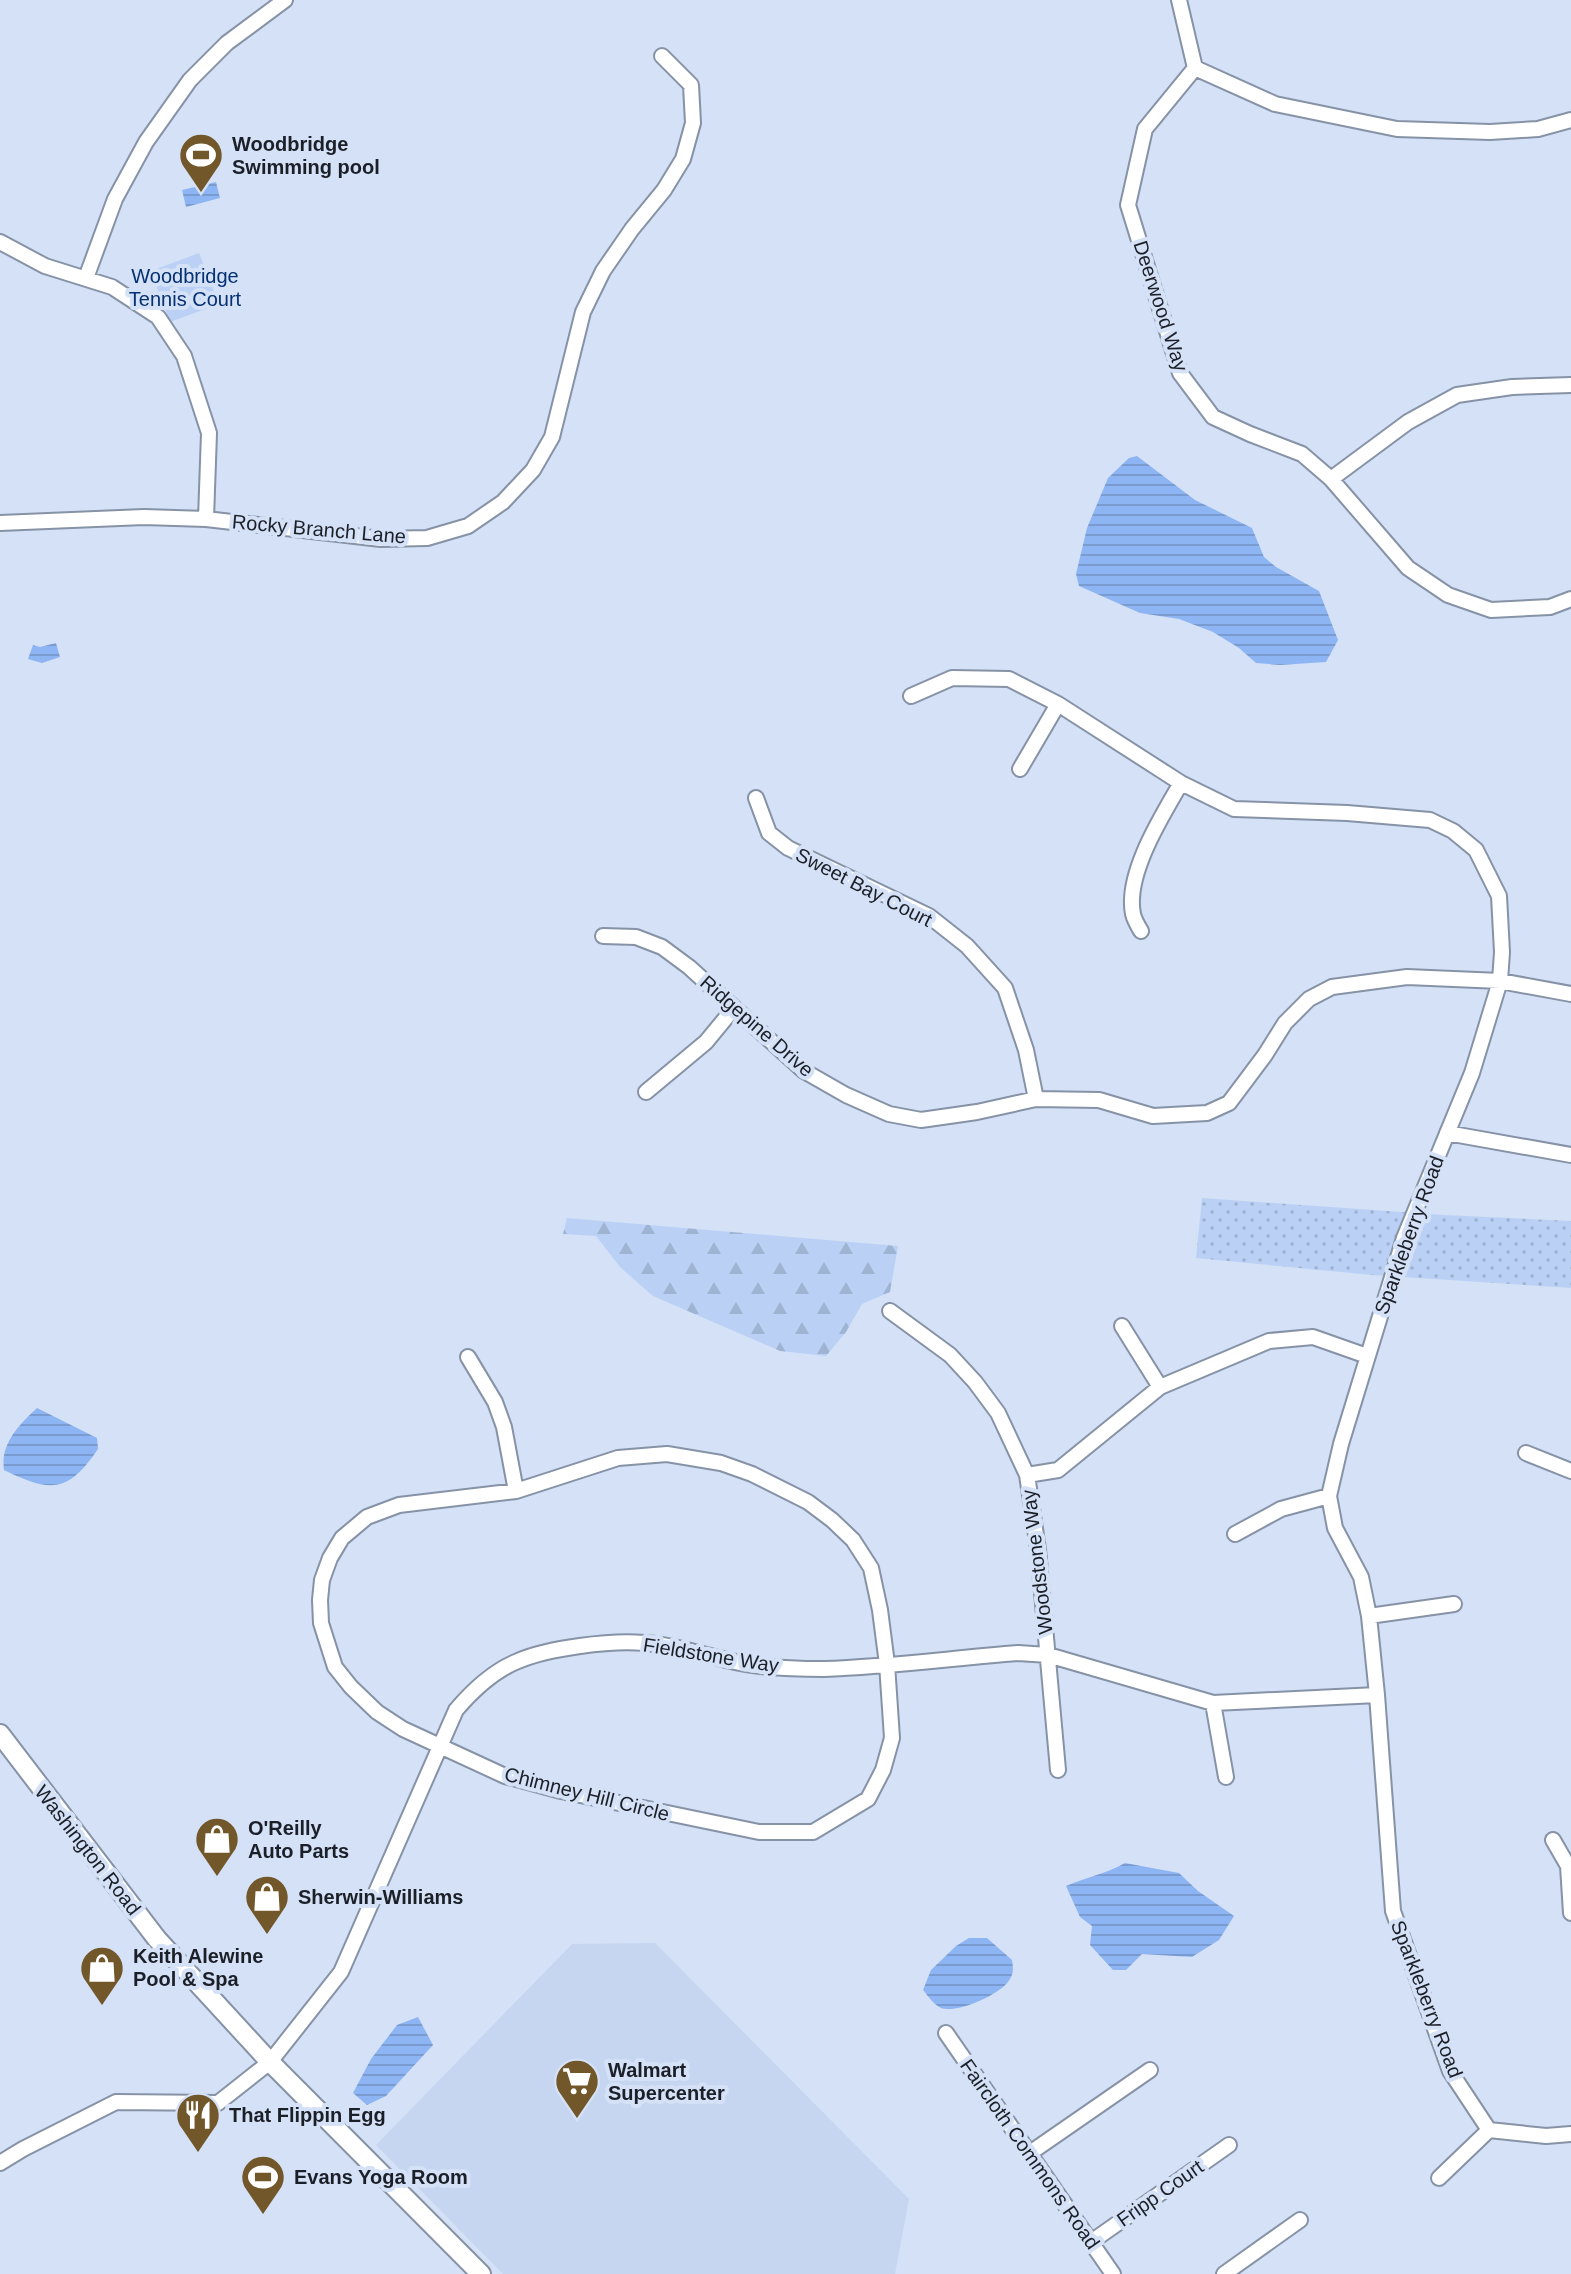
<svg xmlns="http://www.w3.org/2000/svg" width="1571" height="2274" font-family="Helvetica,sans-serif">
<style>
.built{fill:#c6d6f1}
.grass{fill:url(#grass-dots)}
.forest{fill:url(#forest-firs)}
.park{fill:#bad1f5}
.water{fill:url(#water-rules)}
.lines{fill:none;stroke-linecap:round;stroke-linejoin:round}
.minor-casing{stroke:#8692a5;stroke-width:18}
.major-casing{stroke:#8692a5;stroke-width:22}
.minor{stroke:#fff;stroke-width:14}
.major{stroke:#fff;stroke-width:18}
.labels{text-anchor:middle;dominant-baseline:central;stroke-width:8;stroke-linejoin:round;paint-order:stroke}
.poi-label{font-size:20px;font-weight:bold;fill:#1b1f27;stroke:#d4e1f6;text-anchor:start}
.park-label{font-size:20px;fill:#053173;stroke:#d4e1f6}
.street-label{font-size:20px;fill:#1b1f27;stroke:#d4e1f6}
</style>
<defs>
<pattern id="grass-dots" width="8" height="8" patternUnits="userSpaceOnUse" patternTransform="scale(2)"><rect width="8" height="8" fill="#bad1f5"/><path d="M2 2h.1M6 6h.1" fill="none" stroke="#9fb3d2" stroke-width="1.8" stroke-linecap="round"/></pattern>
<pattern id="forest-firs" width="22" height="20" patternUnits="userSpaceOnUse" patternTransform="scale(2)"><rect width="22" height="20" fill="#bad1f5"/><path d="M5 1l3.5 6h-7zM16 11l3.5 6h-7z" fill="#9fb3d2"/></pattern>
<pattern id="water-rules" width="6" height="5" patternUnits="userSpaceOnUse" patternTransform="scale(2)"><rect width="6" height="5" fill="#8eb5f3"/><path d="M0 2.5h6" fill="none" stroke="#7a9bd0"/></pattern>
</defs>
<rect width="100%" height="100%" fill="#d4e1f6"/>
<!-- built -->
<path class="built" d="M655,1943L909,2199L895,2274H503L376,2145L572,1944Z"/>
<!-- grass -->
<path class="grass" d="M1202,1198L1444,1215L1571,1221V1288L1372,1275L1196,1258Z"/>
<!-- forest -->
<path class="forest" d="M567,1218L898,1246L890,1292L862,1304L846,1332L826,1356L780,1351L653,1296L620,1267L596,1236L563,1234Z"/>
<!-- park -->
<path class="park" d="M199,253L219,304L170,322L151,271Z"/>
<!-- water -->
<path class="water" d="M216,182L220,198L186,207L182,190Z
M1137,456L1195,500L1252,528L1264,557L1276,567L1319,591L1338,640L1326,662L1280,665L1256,663L1239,648L1213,632L1179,619L1140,613L1079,586L1076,574L1087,528L1108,478L1129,458Z
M56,643L60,657L42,663L28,659L33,645L40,647Z
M37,1408L97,1438L98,1449C68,1493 51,1493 4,1470C0,1443 20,1424 37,1408Z
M1125,1863L1179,1873L1198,1891L1234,1916L1219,1940L1192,1957L1142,1954L1126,1970H1113L1090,1945L1092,1926L1080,1917L1066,1886C1086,1877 1106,1874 1125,1863Z
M969,1938H987L1012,1960C1013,1966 1014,1973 1010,1979C1002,1994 957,2014 941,2008C934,2005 928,1996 923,1990L931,1970L956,1946Z
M418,2017L433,2045L386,2096L367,2105L353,2093L371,2059L397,2025Z"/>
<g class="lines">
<!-- minor casing -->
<g class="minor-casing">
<path id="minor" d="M1179,0L1195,68
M1195,68L1145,129L1128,205L1180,373L1213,417L1250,434L1302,454L1331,479L1408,568L1448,595L1491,610L1550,607L1571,599
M1195,68L1275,104L1397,129L1490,132L1538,129L1571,120
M0,242L45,266L112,287L158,317L184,356L209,433L206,519
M86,278L115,199L146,142L190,80L227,43L285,0
M1331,479L1408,422L1457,395L1512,387L1571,385
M0,523L144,517L206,519L381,539L427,538L468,526L503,502L533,470L552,437L583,312L603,271L632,229L664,190L683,159L693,123L691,85L662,56
M911,696L952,678L1009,679L1058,704L1181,783L1234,809L1347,813L1430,820L1453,831L1476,850L1499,896L1502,952L1500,981L1472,1073L1404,1238L1341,1444L1329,1496L1335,1528L1361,1577L1369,1616L1377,1695L1393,1911L1450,2071L1489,2130
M1020,769L1058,704
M756,798L769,833L788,848L929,916L967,946L1005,988L1026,1050L1036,1099
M1141,931C1138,926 1134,919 1133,914C1125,874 1162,816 1181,783
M603,936L636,937L662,947L689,967L804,1071L846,1095L889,1114L921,1120L977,1112L1036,1099L1099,1100L1153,1116L1207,1113L1229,1103L1265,1055L1285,1023L1309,999L1332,987L1407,977L1500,981L1571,994
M646,1092L706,1042L734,1008
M1447,1133L1571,1155
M890,1311L950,1355L975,1382L998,1413L1027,1475L1038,1549L1058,1770
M1122,1326L1160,1387
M468,1357L495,1402L504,1427L516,1491
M1526,1453L1571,1471
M667,1454L721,1463L752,1474L808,1502L832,1520L853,1540L871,1568L880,1610L887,1664L892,1738L883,1770L868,1799L813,1832H759L561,1791L505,1776L403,1729L377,1712L351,1687L335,1667L321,1623L320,1600L322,1580L330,1558L342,1538L367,1517L399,1505L516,1491L618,1458Z
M1027,1475L1058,1470L1160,1387L1269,1341L1313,1337L1367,1356
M1235,1534L1281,1509L1329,1496
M1369,1616L1454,1604
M1213,1703L1226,1777
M1553,1840L1568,1866L1571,1913
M946,2033L1113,2274
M1489,2130L1546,2136L1571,2134
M1030,2153L1150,2070
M0,2163L23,2149L116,2102L218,2103L270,2062L341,1972L456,1710C473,1690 493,1671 518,1661C548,1648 611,1640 644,1643C678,1645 711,1658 745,1664C770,1668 799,1669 824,1669C889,1667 954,1658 1018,1653L1048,1655L1213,1703L1377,1695
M1439,2178L1489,2130
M1091,2242L1229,2145
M1224,2274L1300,2220"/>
</g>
<!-- major casing -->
<g class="major-casing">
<path id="major" d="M0,1734L157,1939L270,2062L481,2274"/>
</g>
<!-- minor -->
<use href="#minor" class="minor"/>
<!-- major -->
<use href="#major" class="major"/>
</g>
<!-- icons -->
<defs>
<g id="stadium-pin" transform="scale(2.3)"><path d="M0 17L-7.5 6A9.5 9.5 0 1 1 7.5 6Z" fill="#715729" stroke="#d4e1f6"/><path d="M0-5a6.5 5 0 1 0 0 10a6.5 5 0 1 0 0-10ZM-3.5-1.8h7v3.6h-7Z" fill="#fff"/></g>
<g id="shop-pin" transform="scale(2.3)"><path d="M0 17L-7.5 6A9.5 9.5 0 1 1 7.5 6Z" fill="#715729" stroke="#d4e1f6"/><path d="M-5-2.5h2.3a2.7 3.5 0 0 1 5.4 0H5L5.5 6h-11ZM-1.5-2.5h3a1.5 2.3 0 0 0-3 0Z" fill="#fff"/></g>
<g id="supermarket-pin" transform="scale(2.3)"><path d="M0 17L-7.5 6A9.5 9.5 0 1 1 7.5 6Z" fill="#715729" stroke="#d4e1f6"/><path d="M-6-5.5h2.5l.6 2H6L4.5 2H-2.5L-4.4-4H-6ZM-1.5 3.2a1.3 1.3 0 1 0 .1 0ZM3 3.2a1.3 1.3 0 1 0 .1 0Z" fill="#fff"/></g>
<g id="restaurant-pin" transform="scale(2.3)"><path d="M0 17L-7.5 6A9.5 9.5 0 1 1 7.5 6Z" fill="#715729" stroke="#d4e1f6"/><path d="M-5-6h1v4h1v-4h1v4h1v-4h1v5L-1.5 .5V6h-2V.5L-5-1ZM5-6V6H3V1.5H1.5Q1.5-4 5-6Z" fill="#fff"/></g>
</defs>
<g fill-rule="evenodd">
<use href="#stadium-pin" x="201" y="155"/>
<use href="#shop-pin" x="217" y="1839"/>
<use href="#shop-pin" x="267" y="1897"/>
<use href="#shop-pin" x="102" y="1968"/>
<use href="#supermarket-pin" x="577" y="2081"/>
<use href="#restaurant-pin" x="198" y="2115"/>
<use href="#stadium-pin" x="263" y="2177"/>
</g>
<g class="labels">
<!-- poi labels -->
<g class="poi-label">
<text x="232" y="144">Woodbridge<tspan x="232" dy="23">Swimming pool</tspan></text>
<text x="248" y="1828">O'Reilly<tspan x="248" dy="23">Auto Parts</tspan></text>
<text x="298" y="1897">Sherwin-Williams</text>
<text x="133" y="1956">Keith Alewine<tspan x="133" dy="23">Pool &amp; Spa</tspan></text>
<text x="608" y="2070">Walmart<tspan x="608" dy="23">Supercenter</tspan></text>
<text x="229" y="2115">That Flippin Egg</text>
<text x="294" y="2177">Evans Yoga Room</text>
</g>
<!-- park labels -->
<g class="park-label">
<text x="185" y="276">Woodbridge<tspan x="185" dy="23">Tennis Court</tspan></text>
</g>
<!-- street labels -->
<g class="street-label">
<text transform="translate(1161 306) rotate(72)">Deerwood Way</text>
<text transform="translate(319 529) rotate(5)">Rocky Branch Lane</text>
<text transform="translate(864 887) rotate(27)">Sweet Bay Court</text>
<text transform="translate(757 1026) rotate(41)">Ridgepine Drive</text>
<text transform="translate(1409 1235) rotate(-70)">Sparkleberry Road</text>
<text transform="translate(1037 1562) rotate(-97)">Woodstone Way</text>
<text transform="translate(711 1655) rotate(9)">Fieldstone Way</text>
<text transform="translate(587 1794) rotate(14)">Chimney Hill Circle</text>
<text transform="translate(88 1850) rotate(52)">Washington Road</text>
<text transform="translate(1427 1999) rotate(69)">Sparkleberry Road</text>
<text transform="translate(1030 2154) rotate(55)">Faircloth Commons Road</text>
<text transform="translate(1160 2193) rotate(-35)">Fripp Court</text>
</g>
</g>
</svg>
